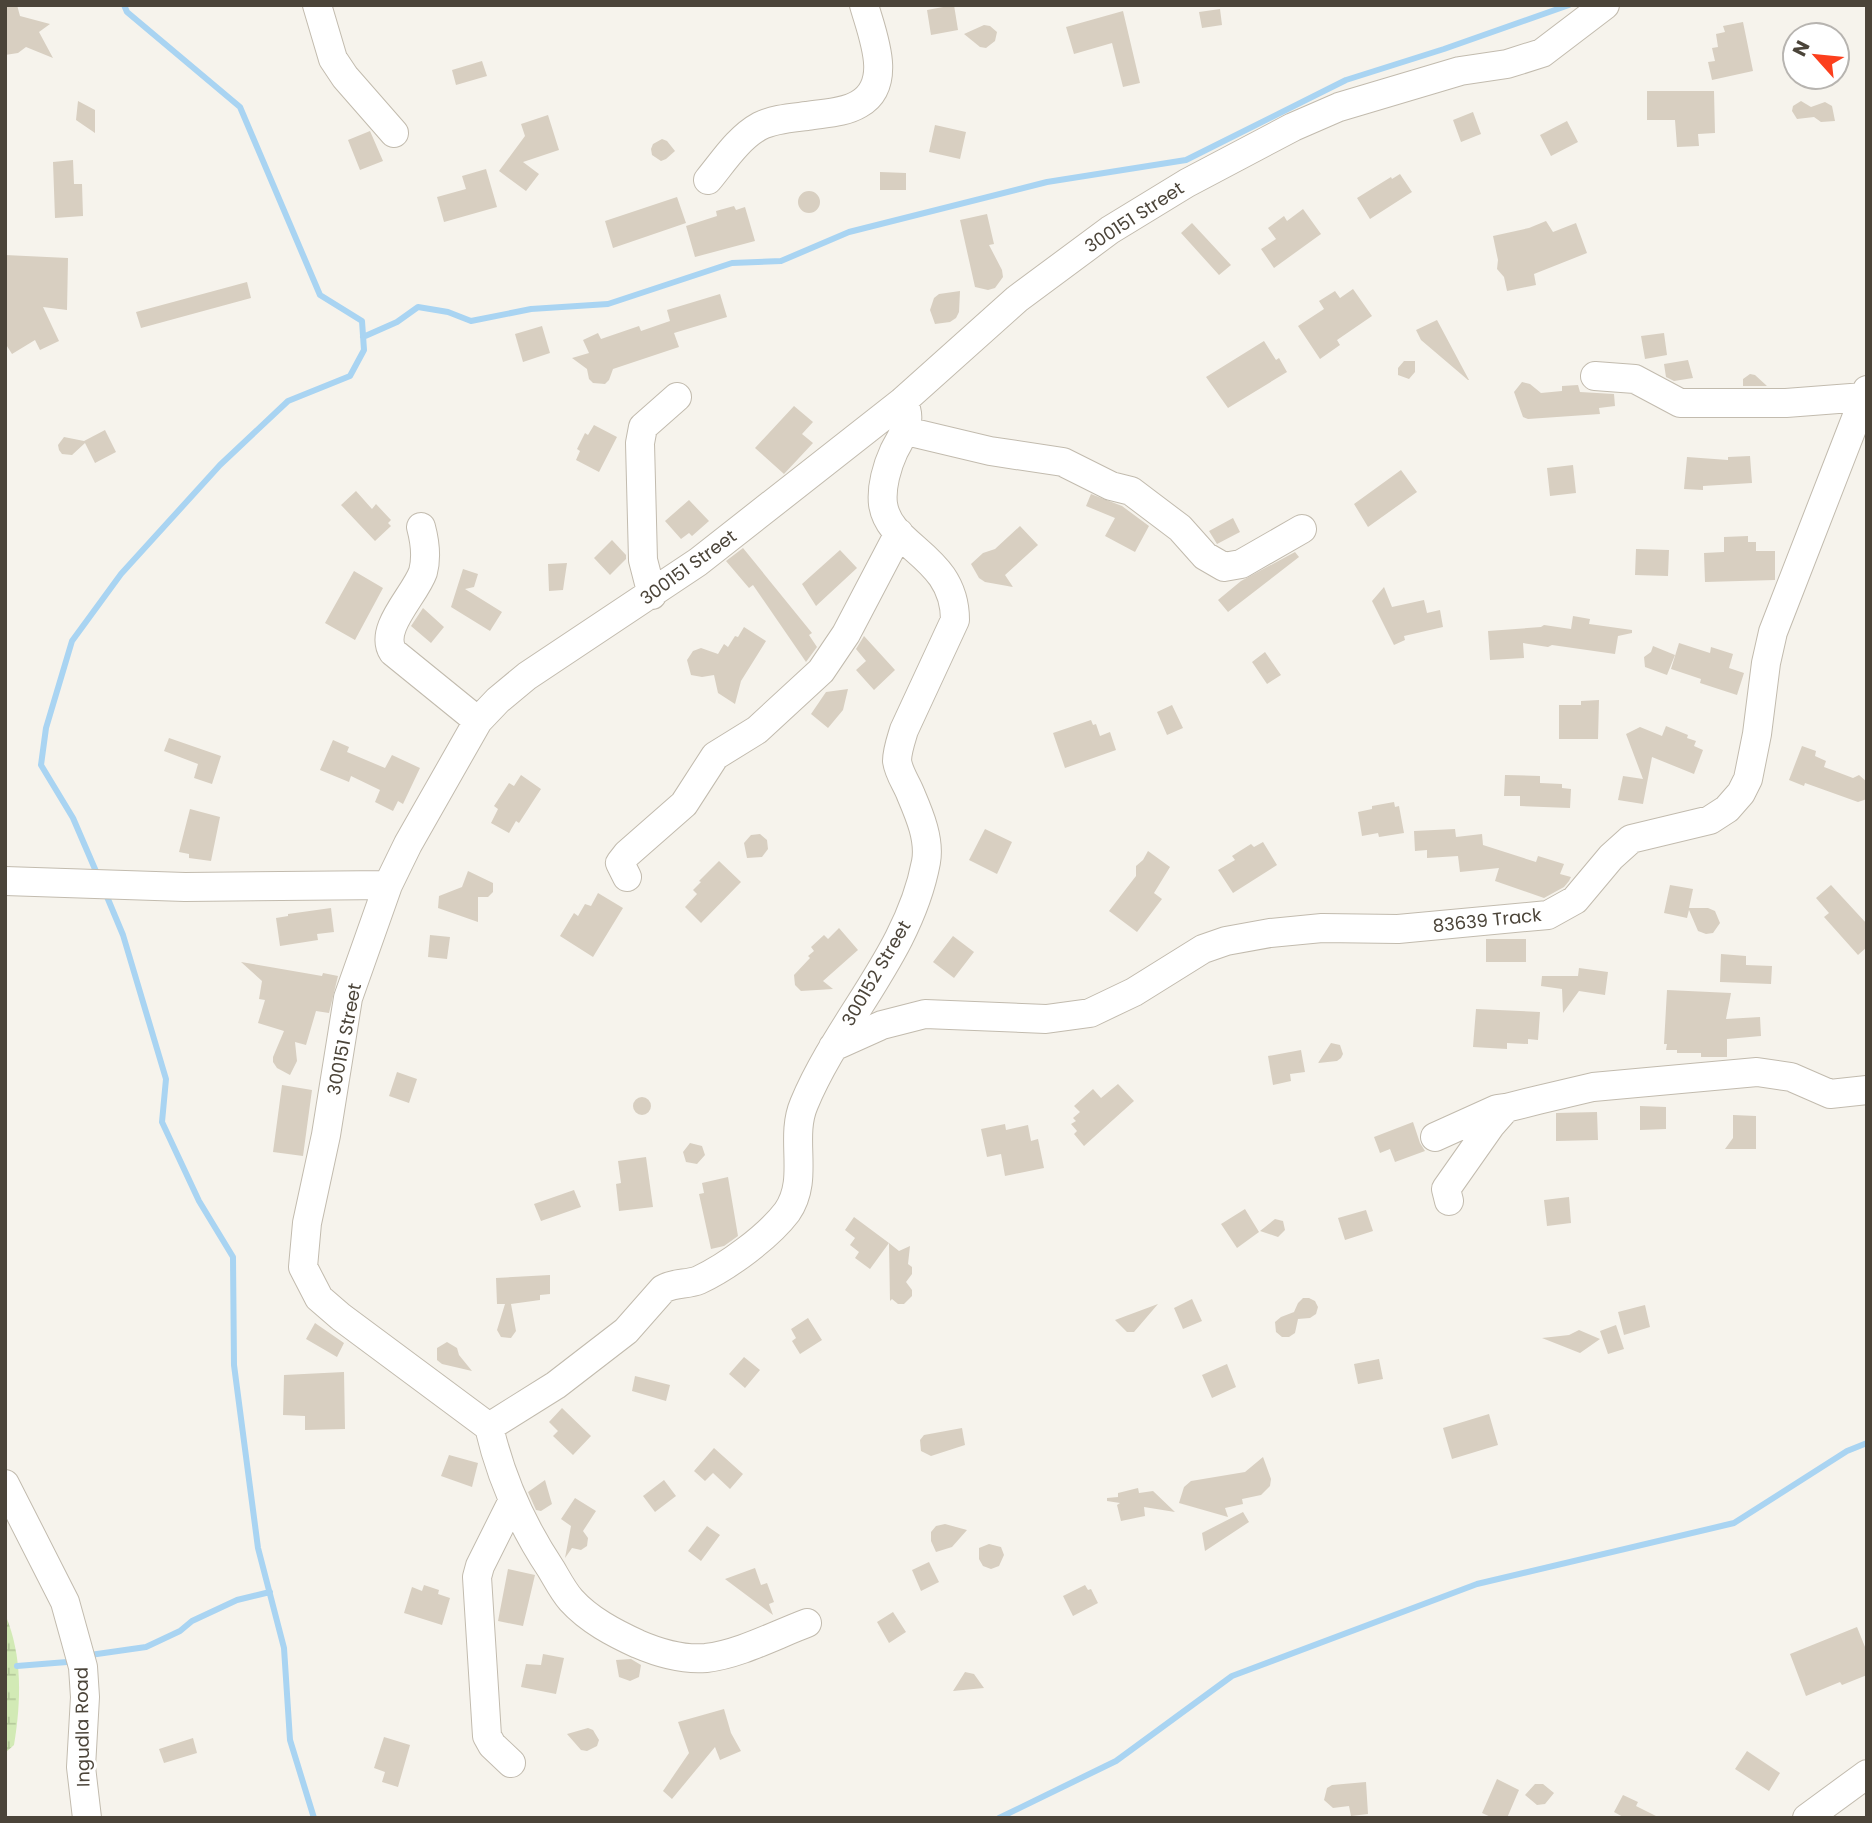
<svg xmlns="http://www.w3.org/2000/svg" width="1872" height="1823" font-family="Poppins,sans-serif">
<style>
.wetland{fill:url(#wetland-marsh)}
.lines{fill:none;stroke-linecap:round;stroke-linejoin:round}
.stream{stroke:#a9d4f2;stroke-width:6}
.building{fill:#d8cfc1}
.minor-casing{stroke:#c2bbae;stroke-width:30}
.minor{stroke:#fff;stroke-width:28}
.labels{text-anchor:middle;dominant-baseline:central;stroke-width:6;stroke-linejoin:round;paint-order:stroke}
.street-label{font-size:18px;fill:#4b4439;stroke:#fff}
</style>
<defs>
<pattern id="wetland-marsh" width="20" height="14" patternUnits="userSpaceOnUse" patternTransform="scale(1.75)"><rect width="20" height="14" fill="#d2eab5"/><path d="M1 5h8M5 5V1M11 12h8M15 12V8" fill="none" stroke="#b6ca9c"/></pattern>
</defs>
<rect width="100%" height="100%" fill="#f6f3ec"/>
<!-- wetland -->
<path class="wetland" d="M5,1614C23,1656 21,1702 14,1745L5,1753Z"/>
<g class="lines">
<!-- stream -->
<path class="stream" d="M363,337L397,322L418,307L448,312L471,321L531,309L608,304L732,263L781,261L849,232L1047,182L1186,160L1346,80L1444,49L1569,5
M98,876L73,818L41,765L46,728L72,641L121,574L220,465L288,401L350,376L364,350L362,321L320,295L240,107L127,12L124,5
M105,892L123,935L166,1079L162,1122L199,1201L233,1257L234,1365L258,1548L284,1648L290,1740L314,1818
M90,1655L146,1647L180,1631L192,1621L237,1600L270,1592
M17,1666L67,1662
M999,1818L1116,1761L1232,1676L1477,1584L1734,1523L1847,1451L1867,1443"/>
</g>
<!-- building -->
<path class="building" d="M5,5H17L20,16L50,24L39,32L53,58L26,47L18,53L5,55Z
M954,5L958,30L931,35L927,10Z
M1220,9L1222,25L1202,28L1199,12Z
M1123,11L1140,83L1123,87L1112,43L1074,54L1066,27Z
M1743,22L1753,71L1712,80L1708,62L1715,61L1712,48L1718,47L1716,34L1725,32L1723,26Z
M984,25L990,26L997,32L995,41L986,48L980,47L964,34Z
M482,61L487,76L456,85L452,70Z
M1647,91H1714L1715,133L1698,134L1699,146L1677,147L1675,120H1647Z
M78,101L95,110V133L76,120Z
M1801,101L1811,107L1825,102L1832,106L1835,121L1821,122L1814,117L1797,119L1792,111L1793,106Z
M1473,112L1481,134L1461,142L1453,120Z
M548,115L559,150L523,162L539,174L526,191L499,171L525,136L521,124Z
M1567,121L1578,142L1551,156L1540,135Z
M935,125L966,132L960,159L929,152Z
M370,131L383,161L360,170L348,140Z
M662,139L667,141L675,151L666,159L661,161L652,155L651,149L653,144Z
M73,160L74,184H82L83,216L55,218L53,162Z
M486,169L497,207L444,222L437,197L466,189L462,176Z
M880,172L906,173V190H880Z
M1400,174L1412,192L1370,219L1357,198L1391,177L1392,179Z
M798 202a11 11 0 1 1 22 0a11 11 0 1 1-22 0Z
M677,197L686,223L613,248L605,221Z
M734,206L736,210L745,207L755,241L695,257L686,226L717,216L716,211Z
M1303,209L1321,234L1274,268L1261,249L1276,239L1268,228L1284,216L1287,221Z
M987,214L994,244L989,245L1002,270L1003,277L995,288L988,290L975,287L960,220Z
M1546,221L1553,232L1576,223L1587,253L1534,274L1536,285L1507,291L1504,277L1497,269L1498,260L1493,236L1529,228Z
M1192,223L1231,265L1219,275L1181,233Z
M5,255L68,258L67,310L43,307L59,341L40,350L35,340L12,354L5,343Z
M247,282L251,298L141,328L136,312Z
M1353,289L1372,316L1337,340L1340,345L1320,359L1298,326L1324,309L1319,301L1335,291L1340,298Z
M960,291L959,312L956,318L950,322L935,324L930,310L934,298L939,294Z
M720,294L727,317L674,333L679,347L613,369L609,380L605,384L593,383L589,379L587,369L572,358L589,353L583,340L598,333L601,339L639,326L641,331L670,321L667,310Z
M1437,320L1469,380H1468L1421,340L1416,330Z
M542,326L550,353L523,362L515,334Z
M1664,333L1667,355L1645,359L1641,336Z
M1264,341L1276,360L1279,358L1287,372L1228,408L1206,377Z
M1688,360L1693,378L1674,381L1666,377L1664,364Z
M1404,361H1415V372L1409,379L1398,375V368Z
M1750,374L1755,375L1767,386H1743V379Z
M1522,382L1530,384L1541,393L1562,391V386L1578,385L1580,392L1614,394L1615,406L1599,408L1600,414L1528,419L1523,417L1514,392Z
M794,406L813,422L802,434L813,443L784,474L755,448Z
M594,425L617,437L599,472L576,460L580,451L577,449L585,433L588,435Z
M105,430L116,452L95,463L85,443L72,455L62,454L59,450L58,445L64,437L84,441Z
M1750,456L1752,483L1703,486V490L1684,489L1687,457L1728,460V457Z
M1573,465L1576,493L1550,496L1547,468Z
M1401,470L1417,492L1368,527L1354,504Z
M356,491L372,509L376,504L391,520L388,523L391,526L375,541L341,505Z
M1091,494L1122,506L1149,526L1135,552L1105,536L1115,518L1086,506Z
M689,500L709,521L692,536L689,533L681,539L665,521Z
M1233,518L1240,532L1217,544L1209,531Z
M1020,526L1038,545L1005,575L1013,587L985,582L979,578L971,564L983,553L995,549Z
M1748,536V542H1756V551H1775V580L1705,582L1704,553L1724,552V537Z
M612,540L626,555V559L610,575L594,558Z
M743,548L812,633L809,635L817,647L806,662L753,585L749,588L726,561Z
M1636,549L1669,550L1668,576L1635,575Z
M840,550L857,568L816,606L802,584Z
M1295,552L1299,557L1228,612L1218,600L1241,581Z
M567,563L563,590L549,591L548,564Z
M463,569L478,574L474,587L465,589L502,612L490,631L451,607Z
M354,571L383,588L355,640L325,623Z
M1384,587L1392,607L1424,600L1427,613L1440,610L1443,627L1404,636L1405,640L1394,645L1372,601Z
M423,608L444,627L431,643L411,626Z
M1573,616L1590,619L1589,624L1632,630V633L1618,636L1615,654L1552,645L1548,647L1523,643L1524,658L1490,660L1488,631L1541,627L1544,625L1571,629Z
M744,627L766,641L741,681L735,704L718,693L714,675L702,677L691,675L687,660L693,651L701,648L718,654L724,644L728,647L735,636L738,637Z
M864,636L895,670L874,690L856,670L866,661L856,649Z
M1679,643L1710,653L1711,647L1733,654L1729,668L1744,673L1737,695L1700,683L1701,679L1671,669Z
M1653,646L1675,655L1667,675L1645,667L1644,657L1651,652Z
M1265,652L1281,675L1267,684L1252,662Z
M848,689L843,710L828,728L811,714L826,692Z
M1599,700L1598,739H1559V705H1581V701Z
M1172,705L1183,728L1167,735L1157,712Z
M1091,720L1093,725L1096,724L1100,736L1110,732L1116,750L1065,768L1053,733Z
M1666,726L1688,735L1687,738L1696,741L1694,746L1703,750L1694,774L1652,757L1643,804L1618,800L1623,776L1643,779L1626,734L1640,727L1662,736Z
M169,738L221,756L212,784L194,778L198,764L164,751Z
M333,740L349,747L347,752L385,768L392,755L420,768L403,804L398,801L393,811L375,802L380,790L351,776L349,782L320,770Z
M1802,746L1816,751L1815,756L1826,761L1824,767L1853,778L1859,775L1867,782V799L1858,802L1805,783L1804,786L1789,780Z
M521,775L541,789L519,823L516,821L509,833L491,823L498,809L494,806L509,783L514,786Z
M1505,775L1540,776V783L1562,784V788L1571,789L1570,808L1520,806V796H1504Z
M1394,802L1395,807L1399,806L1404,833L1379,837L1378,833L1362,836L1358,812L1372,809V806Z
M190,809L220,817L211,861L189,858V854L179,852Z
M985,829L1012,842L997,874L969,860Z
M1455,829L1456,837L1482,834L1483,845L1536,862L1538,856L1564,864L1560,874L1571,877L1569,881L1564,887L1544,898L1495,881L1499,868L1460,872L1458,856L1427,858V850L1415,851L1414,831Z
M760,834L767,840L768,849L762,857L747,858L744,843L751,835Z
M1263,842L1277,865L1233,893L1218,870L1235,860L1232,856L1251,844L1254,847Z
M1148,851L1170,867L1154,893L1162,899L1137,932L1109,911L1136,876V866L1143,860Z
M719,861L741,882L701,923L685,907L697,894L693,890L701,882L699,881Z
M468,871L493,883V892L488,897H478V922L438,908L439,896L462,887Z
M1670,885L1693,889L1689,908H1708L1715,911L1720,923L1713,933L1706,934L1698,931L1689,910L1687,918L1664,913Z
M1831,885L1867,924V947L1858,955L1824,917L1829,913L1816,898Z
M598,893L623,908L593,957L560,936L574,913L578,916L585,904L591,906Z
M331,908L334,932L317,934L318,940L280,946L276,918L288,916V914Z
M839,928L858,950L823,981L833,989L801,991L795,985L794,975L810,958L808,956L814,951L811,947L824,935L828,939Z
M430,935L450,937L447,959L428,957Z
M953,936L974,952L954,978L933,962Z
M1486,939H1526V962H1486Z
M1721,954L1746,956V965L1772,966L1771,984L1720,982Z
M241,962L322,976L323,973L338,976L329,1013L316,1011L306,1045L295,1042L297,1061L290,1075L277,1068L273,1062V1057L284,1031L258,1023L265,1000L259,999L262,981Z
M1579,968L1608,972L1605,995L1579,991L1563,1013L1562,989L1541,986L1542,976H1578Z
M1667,990L1731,993L1726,1019L1760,1017L1761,1036L1727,1039V1057H1701V1053H1677V1050H1666L1667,1044H1664Z
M1476,1009L1540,1012L1538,1040L1528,1039V1044L1507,1043V1049L1473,1047Z
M1331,1043L1340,1045L1343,1054L1341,1058L1337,1061L1318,1063Z
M1301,1050L1305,1072L1290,1074L1291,1081L1273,1085L1268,1056Z
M397,1072L417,1079L409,1103L389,1096Z
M1118,1084L1134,1101L1084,1146L1074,1134L1077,1131L1071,1124L1076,1121L1073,1118L1080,1112L1074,1106L1093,1089L1101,1098Z
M282,1085L312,1090L303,1156L273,1152Z
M633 1106a9 9 0 1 1 18 0a9 9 0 1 1-18 0Z
M1640,1106L1666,1107V1129L1640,1130Z
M1597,1112L1598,1140L1556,1141V1113Z
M1733,1115L1756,1116V1149H1725L1733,1138Z
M1413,1122L1420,1143L1425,1151L1395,1162L1390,1149L1380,1153L1374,1137Z
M1005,1124L1006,1130L1028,1125L1031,1141L1038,1139L1044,1168L1005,1176L1001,1154L987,1157L981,1129Z
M690,1143L702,1146L705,1155L697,1164L686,1162L683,1152Z
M646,1157L653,1207L619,1211L616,1184L621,1183L618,1161Z
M728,1177L738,1236L724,1246L711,1249L699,1194L704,1193L702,1183Z
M574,1190L581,1207L541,1221L534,1204Z
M1569,1197L1571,1223L1547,1226L1544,1200Z
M1245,1209L1259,1232L1237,1248L1221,1224Z
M1366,1210L1373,1231L1345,1240L1338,1218Z
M854,1217L889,1243L870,1269L855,1258L859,1252L850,1245L855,1238L845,1230Z
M1275,1219L1283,1221L1285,1230L1278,1237L1260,1231Z
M889,1243L899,1251L910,1246L908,1264L912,1267V1274L906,1282L912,1290V1296L904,1304H898L892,1299L890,1301Z
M550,1275V1294L540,1295V1300L511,1304L516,1331L511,1338L501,1337L497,1330L505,1304H497L496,1278Z
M1303,1298H1309L1315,1301L1318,1307L1316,1314L1310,1318L1298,1319L1295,1333L1289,1337H1282L1276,1332L1275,1322L1281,1317L1294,1312L1298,1303Z
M1192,1299L1202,1321L1183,1329L1174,1308Z
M1158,1304L1134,1332H1127L1115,1320Z
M1645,1305L1650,1327L1624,1335L1618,1312Z
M808,1318L822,1340L800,1354L792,1341L796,1338L791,1329Z
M315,1323L344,1343L337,1357L306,1339Z
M1616,1325L1624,1349L1608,1354L1600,1331Z
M1579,1330L1600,1339L1580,1353L1542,1338L1569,1335Z
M447,1342L457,1348L459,1355L472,1371L442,1364L437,1360V1348Z
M744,1357L760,1370L745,1388L729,1374Z
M1379,1359L1383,1379L1358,1384L1354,1364Z
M1227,1364L1236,1387L1212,1398L1202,1375Z
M344,1372L345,1429L305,1430V1416L283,1415L284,1375Z
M635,1376L670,1385L666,1401L632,1391Z
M562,1408L591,1436L573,1455L553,1436L558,1431L549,1422Z
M1489,1414L1498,1445L1452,1459L1443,1428Z
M962,1428L965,1445L931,1456L921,1451L920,1440L924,1435Z
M714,1448L743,1474L730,1489L713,1473L705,1481L694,1471Z
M449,1455L478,1463L472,1487L441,1476Z
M1263,1457L1271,1479L1270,1486L1261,1495L1242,1499L1243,1504L1225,1508L1228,1517L1179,1503L1184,1487L1191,1481L1245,1472Z
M545,1480L552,1504L541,1511L536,1510L528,1492Z
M664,1480L676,1496L655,1512L643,1496Z
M1138,1488L1139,1493L1153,1491L1175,1512L1144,1507L1145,1516L1121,1521L1117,1505L1120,1503L1107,1501V1498L1118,1497V1493Z
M575,1498L596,1511L583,1531L588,1538L587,1546L581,1550L572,1548L565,1558L571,1526L561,1519Z
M1243,1512L1249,1522L1205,1551L1202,1533Z
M945,1524L967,1530L952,1547L936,1552L931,1541V1532L936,1526Z
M707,1526L720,1535L701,1561L688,1551Z
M989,1544L1001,1547L1004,1555L999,1566L991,1569L983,1566L979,1559V1548Z
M929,1562L939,1582L921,1591L912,1570Z
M755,1568L761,1585L767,1583L774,1602L769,1604L773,1615L725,1579Z
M508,1569L535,1575L523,1626L498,1621Z
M424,1585L439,1590L438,1594L450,1598L442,1625L404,1613L412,1587L422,1591Z
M1085,1585L1088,1590L1091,1589L1098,1603L1073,1616L1063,1596Z
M893,1612L906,1632L889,1643L877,1622Z
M1857,1627L1867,1652V1675L1842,1685L1840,1682L1806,1696L1790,1654Z
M543,1654L564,1658L556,1694L521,1687L526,1664L541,1665Z
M631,1659L641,1665L639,1677L630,1681L619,1677L616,1660Z
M965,1672L974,1674L984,1688L953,1691Z
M724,1709L731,1733L741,1751L720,1760L715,1747L672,1799L663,1791L689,1753L678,1722Z
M588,1728L593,1730L599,1740L597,1746L587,1751L581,1750L567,1734Z
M384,1737L410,1745L398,1787L382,1782L385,1772L374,1768Z
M193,1738L197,1753L164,1763L159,1749Z
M1747,1751L1780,1773L1769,1791L1735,1769Z
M1497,1779L1519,1790L1507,1818H1493L1482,1813Z
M1366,1782L1368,1814L1351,1816L1349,1806L1333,1808L1324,1800L1327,1788L1332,1785Z
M1535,1784H1543L1554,1793L1545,1804L1537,1805L1525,1795Z
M1623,1795L1638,1802L1636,1806L1660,1818H1625L1614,1812Z"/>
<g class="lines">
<!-- minor casing -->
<g class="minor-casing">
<path id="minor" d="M317,5L333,59L345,77L394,133
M708,180C723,162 738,138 760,126C774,119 791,118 807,116C824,113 844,113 859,104C894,84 872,34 864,5
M1595,376L1635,379L1680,403H1786L1864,397
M906,431L990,451L1063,462L1111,486L1131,491L1180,528L1205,556L1224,567L1241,564L1302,529
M421,527C425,542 427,557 423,572C415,595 378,629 393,652L478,721
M652,595L643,560L640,443L643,427L677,397
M627,877L620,863L627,854L684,804L715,756L757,730L821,671L846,634L899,533
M5,881L185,887L388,885
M833,1047L882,1025L925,1014L1046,1019L1090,1013L1134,992L1203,949L1226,941L1270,933L1322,928L1398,929L1548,915L1575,900L1611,857L1631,839L1710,820L1727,809L1741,793L1748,779L1757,734L1766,663L1773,632L1867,390
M1435,1137L1497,1109L1504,1108
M1449,1201L1446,1189L1491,1125L1506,1108L1538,1100L1593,1087L1757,1072L1791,1077L1830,1094L1867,1090
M489,1427L341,1317L319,1298L303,1267L307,1223L326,1135L348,998L388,885L408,844L478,721L498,700L527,676L698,562L903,401L1017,299L1110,230L1187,183L1293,127L1339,107L1460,71L1507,64L1542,53L1605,5
M489,1427L556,1385L626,1331L663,1289C675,1282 687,1285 699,1280C727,1267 768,1237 787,1212C810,1179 789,1139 804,1104C839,1020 909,953 926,862C930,840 920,816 911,795C907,784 899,774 897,761C897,751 901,740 904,730L955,620C955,555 889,548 883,504C881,487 887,466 894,451C904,432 913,421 903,401
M489,1427C501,1479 521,1524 551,1569C557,1579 563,1591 571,1600C589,1620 614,1633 638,1644C659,1653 683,1660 706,1658C740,1654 775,1635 807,1623
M5,1484L65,1602L83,1667L85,1697L81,1767L87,1818
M511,1763L492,1745L487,1736L477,1577L480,1566L512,1502
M1807,1818L1867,1774"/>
</g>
<!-- minor -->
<use href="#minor" class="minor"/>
</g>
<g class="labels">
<!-- street labels -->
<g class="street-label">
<text transform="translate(1134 217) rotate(-33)">300151 Street</text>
<text transform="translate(688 567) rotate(-36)">300151 Street</text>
<text transform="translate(1487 920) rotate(-6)">83639 Track</text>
<text transform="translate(876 973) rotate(-60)">300152 Street</text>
<text transform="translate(344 1039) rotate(-79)">300151 Street</text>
<text transform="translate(82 1727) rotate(-91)">Ingudla Road</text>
</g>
</g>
<!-- border -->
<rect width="1872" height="1823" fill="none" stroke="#4b4439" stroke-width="14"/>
<!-- north arrow -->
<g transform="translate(1816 56) rotate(297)"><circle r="33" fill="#ffffff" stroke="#b7b4b0" stroke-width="2"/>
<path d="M0-5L12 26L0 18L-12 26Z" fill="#fc3f1d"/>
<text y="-10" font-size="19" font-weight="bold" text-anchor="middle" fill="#4b4439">N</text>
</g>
</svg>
